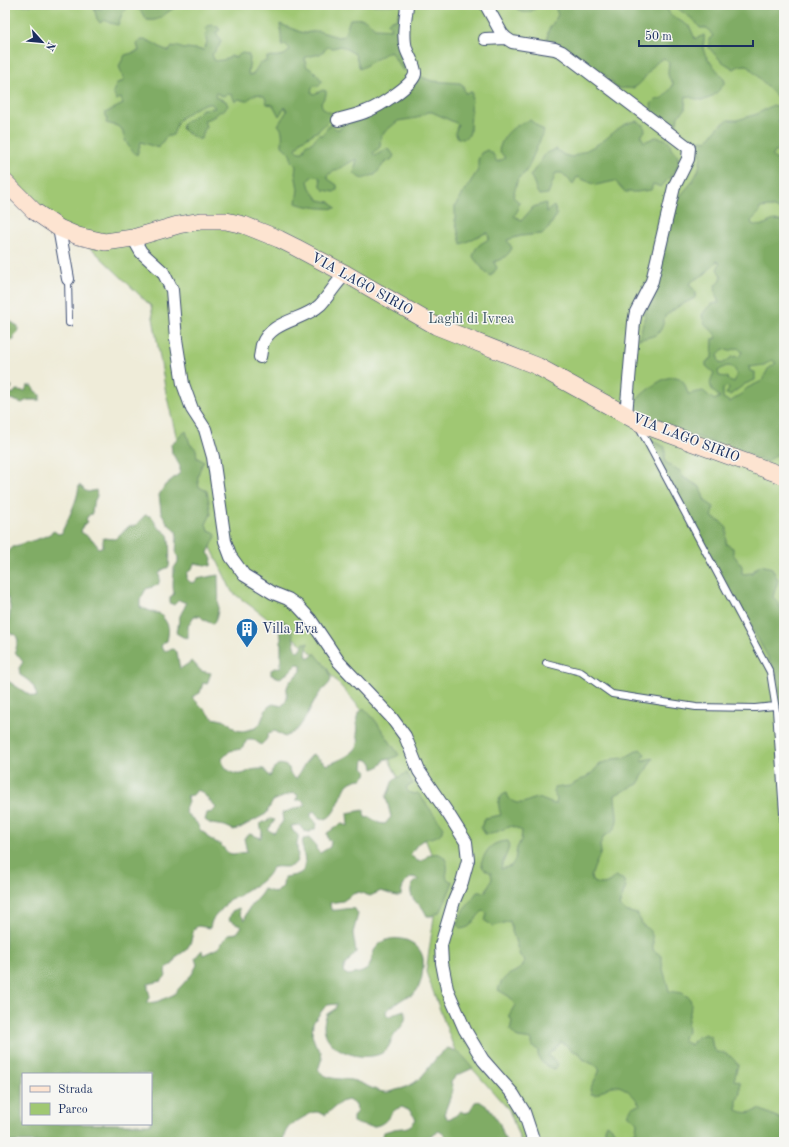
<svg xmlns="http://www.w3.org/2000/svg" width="789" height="1147" font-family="'Old Standard TT',serif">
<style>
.green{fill:#a0c873;stroke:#5e7c68}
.forest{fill:#80ac65;stroke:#4e6e62;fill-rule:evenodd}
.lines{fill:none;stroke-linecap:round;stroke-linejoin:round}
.service-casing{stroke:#3b4b70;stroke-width:8}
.minor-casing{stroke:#3b4b70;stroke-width:14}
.secondary-casing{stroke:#3b4b70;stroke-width:18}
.service{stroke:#fff;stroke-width:6}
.minor{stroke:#fff;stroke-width:12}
.secondary{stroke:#fde4d1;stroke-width:17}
.labels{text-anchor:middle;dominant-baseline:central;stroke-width:3;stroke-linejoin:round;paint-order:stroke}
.street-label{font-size:14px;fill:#1b2f5e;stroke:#f6f6f2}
.park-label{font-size:14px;fill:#3c5563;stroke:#f6f6f2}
.poi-label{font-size:14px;fill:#1b2f5e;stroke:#f6f6f2;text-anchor:start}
</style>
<rect width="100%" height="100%" fill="#f6f6f2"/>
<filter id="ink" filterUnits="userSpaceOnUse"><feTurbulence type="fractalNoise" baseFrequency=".025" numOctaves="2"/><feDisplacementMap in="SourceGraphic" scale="8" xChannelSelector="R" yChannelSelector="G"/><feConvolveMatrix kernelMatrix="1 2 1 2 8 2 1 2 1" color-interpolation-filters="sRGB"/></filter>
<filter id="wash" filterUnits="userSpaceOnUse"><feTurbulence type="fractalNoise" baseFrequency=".012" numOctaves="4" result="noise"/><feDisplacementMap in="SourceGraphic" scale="16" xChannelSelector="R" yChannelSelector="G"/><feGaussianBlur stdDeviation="0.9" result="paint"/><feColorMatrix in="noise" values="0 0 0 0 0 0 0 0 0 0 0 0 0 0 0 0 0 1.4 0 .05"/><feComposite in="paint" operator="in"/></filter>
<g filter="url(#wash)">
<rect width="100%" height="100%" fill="#efecd9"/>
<!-- green -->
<path class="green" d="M5,5H784V1142H521L509,1110L454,1048L426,972L440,875L409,800L368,717L307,648L232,592L194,511L166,393L151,306L93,250L5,196Z"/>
<!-- forest -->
<path class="forest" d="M107,5H183C180,7 177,6 174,8C163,14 161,22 147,20L139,9L128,6C123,11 120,18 118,25L110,23L104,20L100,23L97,19L94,8L101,9Z
M514,5H538C532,14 520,16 514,5Z
M553,5H664L671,15L690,27L695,39L704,35C705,39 703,44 703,48C704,58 720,72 725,81C722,88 713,98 705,100C699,101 691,97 686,96L685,110L678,116L677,123C674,124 670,125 667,124C657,122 652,113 651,104L655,100L663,98L672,87L673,83C666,76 668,72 669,63L664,58C649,64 645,84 633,88C631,89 628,88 626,88C621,89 620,89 614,86L612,81L609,78L575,56L568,48L547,41L548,31L558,15L555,7Z
M673,5H784V98H778L747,65L739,66L734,69L721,61L709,48V39L713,36L707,28H700L695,21Z
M402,11V23L397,31L409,67L403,71L390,51L360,69L355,54L341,46L333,48L328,47L320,54L307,57L305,58L306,66L315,72L322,81L319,86H313L311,92L314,94L323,90L326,91V95L321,103C323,112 329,111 335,115L318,131L301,141L296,149L299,152H303L307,144L312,143L318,135H322L329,126L332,125L336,129H340L344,124L386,105L401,101L403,97V94L419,76L432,81L460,83L463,85L465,93L472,92L470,132L469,135L463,139L458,138L455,133L458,124L432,112H428L417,118L398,121L381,135L380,147L373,153L375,156L386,149L390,150L394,156L391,160L386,161L375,175C363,177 364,183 354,173L357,159C353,160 334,172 327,175L328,179L337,185V190L334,192L324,190L321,186L320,178L316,176L311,177L308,181L310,188L319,200L330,202L336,208C331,210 300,206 296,203L298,189L295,173L296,166L291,161C292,154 287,151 282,146C282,138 284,130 278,125L287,111L285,107L279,116L273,105L267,104L265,97C255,91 254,96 246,101L239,99L235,102L232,95L227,94L223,96L216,93L215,97L226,101L228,106L224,110C217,112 219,114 213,117C210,119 207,118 204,121L206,126L201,139H197L183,130L182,125C188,118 199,115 202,109L215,108L212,104H204L192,110L186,115L182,117L178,121L173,135L166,137L158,148L141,142L137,155C128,148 124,140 122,129L117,126L106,123L107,118L105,113L123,104L121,98L116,100L113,92L117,83L124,81L119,66L125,55L139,51L137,44L140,40C152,39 158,48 169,51L172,47L176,46L184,49L187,48L204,50L207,42L205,36L207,32L205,28L211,24L218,27L220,30L216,32L221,41L219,46L212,55L215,61C221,60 227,60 231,56L236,57L242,53L248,54L250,58L248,74L250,75L253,74L260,63L267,61V57C275,55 285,59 290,49L285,44L282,47L280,24L303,33L318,31L338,37L344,36L350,19C367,18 363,18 375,28L391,29L388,22L397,18L398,13Z
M773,105L779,107L780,115L778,121L784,124V147L775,152L772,157L784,164V208L781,210L770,207L760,208L759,213L751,221L752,224C762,229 767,221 775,220C778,220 780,221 783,221L784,218V451H781L767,462L634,414L631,407C637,397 666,371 679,378C685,381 686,388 688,394L703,391L714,400L720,397C709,389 708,384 714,373L706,366V362L712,358L713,339L717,338C713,328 704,329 702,315C707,308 709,303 719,303L716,296L715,285L721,281V276L717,269L720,263L717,261L705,274L694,280L689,284L696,292L695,298L679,306L665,316C661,335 658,336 639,339L674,205C678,198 682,194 687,188C698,176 706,157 696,143L701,140L707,141L718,127L728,120H737L757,114ZM738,348L742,352L739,357C731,354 728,362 721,364C716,358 718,352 724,349L729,351ZM772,360L776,363L768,369L762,381L747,388L741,394L730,402L723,398V389L727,386L729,389L726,394L730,395L745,384L755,380V372L750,371L749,367L764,365ZM728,366C737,367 738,375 734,382C730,382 728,381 727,377L719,376L718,371L724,367Z
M530,120L544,131L528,168L524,174L518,178L513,197L519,202L518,210L514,216L522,220L533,207L546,203V212L554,206L557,214L549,228L542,234L521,236L507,240L512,248C508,256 503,259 494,262L497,268L491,276L486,273L473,257C475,246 480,244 489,239L488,233C479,234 471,241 461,244L455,220V206L478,170V160L481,153L487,150L493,154L497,162L505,158L499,150C504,132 514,126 530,120Z
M636,121L644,125L645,131L641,136L644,142L656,137L665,139L670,143L671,149L677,154L679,162L675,171L661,187L653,184L651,190L637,192H625L615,181L596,185L577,177L573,184L562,173H556L548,194L539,195C534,188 535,181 530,176L546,153L556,149L564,155L572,157C582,152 592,148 601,142C614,134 619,124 636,121Z
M5,303C9,317 2,317 18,326V332L14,336V340L5,341Z
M5,384L12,386L11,389L7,391L9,394L14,393L16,390L25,391L27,386H33L34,390L40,395V400H27L22,403L7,398L5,399Z
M186,431L190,444L196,449L197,458L204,461C201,467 197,474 198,481C198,483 199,485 199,487L207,491L211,514L206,524L208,530L214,532L216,536L208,553L212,558L211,566L194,563L192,569L187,573V579L190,582L194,583L197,579L218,575C218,587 221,617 213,624L204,620L200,616H194L188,626V638L183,637L176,633C179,627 178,621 180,616C182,611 185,608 186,603L179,600L174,605L170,603V598L174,593C172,584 174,577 174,568L178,562V557L176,554L177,536L176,531L168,524L161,512L159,495L165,485L180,473V466L172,453L171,444Z
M645,438L665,447V462L680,471L683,477L700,487L705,501L714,507L712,514L713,518L721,522L727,528L726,544L733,548V554L742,566V574L752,573L755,569L761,565L772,568L778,580L773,597L778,602L781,610L784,611V718H781L779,682L768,657Z
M79,485L83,488L84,490L88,492L96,490L97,496L93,504L92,514L89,515L86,519L88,522L83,525L81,532L92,539L99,548L103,546V538L115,539L129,526H135L145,515C157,517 152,521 158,527C161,530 166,532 168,535C170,539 170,563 169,567L162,570L159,574L160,579L158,585L146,589L140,600V607L155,613H159C169,624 170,627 167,641L163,643L161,647L164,651L173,649L177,653L180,669L192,661L201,671L211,673L207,684L203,683L200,693L192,697L213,718L227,721L236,730L243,731L256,728L260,724L266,709L269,706L273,704L282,706C291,696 284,694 288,685C291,678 296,677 301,671V665L297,664L288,673L280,678L271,675V670L275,668H281V637L277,626L282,620C297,628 291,638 297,651L301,649L304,643H308L306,654L307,657H311L315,653C320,660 331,670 331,679C330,685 322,690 319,694C311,704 308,716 300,726C297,731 290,734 285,737L275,731L269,733L266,740L261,745L253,739H248L241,749L230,751L222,759C222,767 233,776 241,774C244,774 248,771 251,770C255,769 260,769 264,769L270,777C274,766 278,760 289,768L290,774L296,779L305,763L313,754L327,765C339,760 365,752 357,734C360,723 351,718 364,708L375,720L399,755L391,759H384C382,766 379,767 373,769L372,763L368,760L364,759L363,768L367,771L366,775L362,779C358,779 351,781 348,784C342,790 334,825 321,818C318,817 316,813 314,811L311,813V817L317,824L315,829L309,832L304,831L299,825L291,826L293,831L298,835C299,839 296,843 297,847C299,858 298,867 284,867C279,867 278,866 272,868C270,872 267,877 263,880C260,883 258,883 255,887C247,888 244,891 239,897C227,898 228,901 222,909C215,917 212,917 210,928L198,926L194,929L190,944L186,950L176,957L173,964L168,967L165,971L166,976L161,981L148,984V989L150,996L146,1003L156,1002L173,995L192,974L197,965L195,958L202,950L203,955L218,948L229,934L237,933L242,926L229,920L232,911L239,908L240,914L245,920C247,904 258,901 264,889L276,893L283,886L284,877C300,875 308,873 304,856C303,852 304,850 302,846L303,839L309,838L316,846V849L320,853L330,847L331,841L328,839L327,833C332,830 338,825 342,824L348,826L347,813L364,810V815L366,818L369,817L379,823L385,824L391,817L386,797L389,791L393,780L407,773L413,784L406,787L408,792L414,794L418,793L444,828C440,840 428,836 420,842C416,845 413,851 410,855C413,856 415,860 418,861C423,862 425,857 429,855C445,849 450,864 446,876L448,880L453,882L441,911L432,916H427C425,912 423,908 420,905C417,902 417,904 415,901C408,893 410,884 418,880L416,878L412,877C405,881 401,888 401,896H396L381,891L370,896L359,892L353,894L343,901L330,903L331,910C340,911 347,907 355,909L358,914L353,933L356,952L345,965L343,972L348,975C354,974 364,973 368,968C373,962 371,953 376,948C388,931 419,938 423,958C424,967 422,990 412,995C411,996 408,996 406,997C404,998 388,1009 386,1011L387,1016H391L398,1012L404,1010L406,1013C406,1023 401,1027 395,1034C391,1040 390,1047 384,1052C365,1064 323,1051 324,1025C324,1022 326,1017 327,1014L335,1009L337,1004L328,1005L324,1008L313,1023L312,1035L316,1046L321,1052L322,1058L318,1070C330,1082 341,1077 355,1081C364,1084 376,1091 384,1092C388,1093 393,1091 396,1090C427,1084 427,1061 448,1048C461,1052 464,1057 473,1068L456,1076L451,1082L453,1090L444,1114L448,1119L455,1116L461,1111L464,1113L469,1112L475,1102L479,1101L488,1107L500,1124L506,1142H446L445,1135L439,1131L426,1138L417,1142L405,1141L402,1142H384L382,1138L384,1132C387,1131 391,1130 394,1129C404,1127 409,1130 416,1119L410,1111L402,1107C394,1109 393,1112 388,1118C379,1130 364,1127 353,1122V1117L357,1111L356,1105L348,1100L341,1102L325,1115C322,1114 319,1112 316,1112C311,1112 308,1115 304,1117C293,1124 286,1125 283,1140L287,1142H5V679L31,696L37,697C34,684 31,682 20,675L19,668L23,662L15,652L18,641L16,635L11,634L7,629C10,616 13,605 5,593V554C10,552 10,548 15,546C28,541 42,540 54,531L58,534L62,533C63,527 66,525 68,519C73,508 78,497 79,485ZM197,790L202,792L216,808L212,812L207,813L205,820L211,824L225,826L234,830L240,828L266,814L273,801L293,793L298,795L296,800H302L306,804L303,806L282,813L283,821L274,833L268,830L275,820L270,819L260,824L262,832L261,838L250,834L244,838L247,852L233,854L228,853L221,845L207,837L206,834L201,831L196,822L186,813L185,809L188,802L187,796L193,795ZM23,1074H151V1124H23Z
M640,749L645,754L641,761L653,758L638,784L615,795C615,811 624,829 604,836L600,845L601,852L594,868L591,877L593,882C602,886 609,884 615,876L624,880L626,887L619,906L625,911L637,914L641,921L642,925C654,931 653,938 653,950L662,956C661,969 667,979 669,991L682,993L690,998C694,1012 685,1017 688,1032L684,1036L683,1041L691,1045L696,1038L705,1034L711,1037L713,1048L716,1052C726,1052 732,1056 738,1065L734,1080L740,1082V1093L737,1101V1110C745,1114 751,1113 759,1109L781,1119L784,1124V1142H601L605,1136V1129L607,1124C614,1128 615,1134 622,1138L636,1131L637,1122L628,1114L632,1107L640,1105C635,1097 624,1084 613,1086C607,1087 601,1092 596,1095L591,1094L590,1089L599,1072V1068L595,1065L588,1062L583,1059L579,1053L570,1050L566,1045L561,1042L557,1047L548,1055L558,1064L555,1069C545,1067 537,1061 538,1050L532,1046V1040L518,1038L510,1030L512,1021L509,1015L515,1005L510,997L498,990C500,984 502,980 507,976C514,971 523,970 525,960L520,956L512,931L510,921L494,926L485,921L487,913L483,911C473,919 474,928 460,929L458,924L462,913L477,892H485L492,879L491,873L483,868L481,863C487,848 492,842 508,841L510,845L502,865L501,869L511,866L515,860L517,848L521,840L522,831L512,826L491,834H485L481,827L485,818L501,815C498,806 496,796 507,793C509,802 517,805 526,802C529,801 532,799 535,798C542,798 548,803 556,804L557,799L554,794V788L570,786L591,774L599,765L613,759L624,758Z"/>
</g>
<g filter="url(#ink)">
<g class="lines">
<!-- service casing -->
<g class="service-casing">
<path id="service" d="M68,279L69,323
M639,427L770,672L776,710L784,828
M546,663L581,672L612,694L696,707L755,708L775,706"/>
</g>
<!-- minor casing -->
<g class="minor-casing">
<path id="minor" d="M486,5L502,34L506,38L512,42L555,49L562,52L689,148L688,159L674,187L652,281L636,312L634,322L626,415
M485,39L506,38
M338,120C347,117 358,115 367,111C378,107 413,85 415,74C416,66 408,56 406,48C402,35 406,18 407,5
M59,228L68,279
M133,238L141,252L163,272L172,290L176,339L183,384L192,409L205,429L213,457L225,541L231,557L244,575L273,593L288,599L298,606L310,619L339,662L391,717L405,736L419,771L449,815L466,842L468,860L462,882L454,901L441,945L442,963L447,989L465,1030L483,1060L513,1094L524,1112L534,1142
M260,357C261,353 261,349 262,345C271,320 303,321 320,305C330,295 335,283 346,274"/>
</g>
<!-- secondary casing -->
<g class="secondary-casing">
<path id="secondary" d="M5,182L34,211L59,228L78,236L105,242L133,238L178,225L201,221H226L244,225L279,239L295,247L346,274L436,326L537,366L644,425L784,476"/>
</g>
<!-- service -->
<use href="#service" class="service"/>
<!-- minor -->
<use href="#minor" class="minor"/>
<!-- secondary -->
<use href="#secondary" class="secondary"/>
</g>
</g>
<!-- icons -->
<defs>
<g id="building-pin" transform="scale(1.15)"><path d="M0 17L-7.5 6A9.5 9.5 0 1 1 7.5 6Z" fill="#1f6fb2" stroke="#f6f6f2"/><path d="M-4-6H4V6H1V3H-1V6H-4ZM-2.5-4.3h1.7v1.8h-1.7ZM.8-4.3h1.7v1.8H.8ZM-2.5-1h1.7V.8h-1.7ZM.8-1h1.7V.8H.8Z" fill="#fff"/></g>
</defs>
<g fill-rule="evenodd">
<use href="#building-pin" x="247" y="629"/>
</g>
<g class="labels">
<!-- street labels -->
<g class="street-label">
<text transform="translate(362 284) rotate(29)">VIA LAGO SIRIO</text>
<text transform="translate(686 438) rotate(21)">VIA LAGO SIRIO</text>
</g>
<!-- park labels -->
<g class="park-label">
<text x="471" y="319">Laghi di Ivrea</text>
</g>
<!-- poi labels -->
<g class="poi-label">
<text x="262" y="629">Villa Eva</text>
</g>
</g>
<!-- margin -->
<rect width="789" height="1147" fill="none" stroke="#f6f6f2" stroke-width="20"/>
<!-- legend -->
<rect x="22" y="1073" width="130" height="52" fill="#f6f6f2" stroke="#9ea6b7"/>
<rect x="30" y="1086" width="20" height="6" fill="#fde4d1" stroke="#9ea6b7"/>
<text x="58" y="1093" font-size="12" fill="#1b2f5e">Strada</text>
<rect x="30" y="1103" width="20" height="12" fill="#a0c873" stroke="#9ea6b7"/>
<text x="58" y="1113" font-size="12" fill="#1b2f5e">Parco</text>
<!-- north arrow -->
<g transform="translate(42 42) rotate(117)" stroke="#f6f6f2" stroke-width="3" paint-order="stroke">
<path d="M0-3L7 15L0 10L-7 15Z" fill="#1b2f5e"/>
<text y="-6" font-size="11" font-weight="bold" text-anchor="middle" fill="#1b2f5e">N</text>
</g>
<!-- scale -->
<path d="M639 40v6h114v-6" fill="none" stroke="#1b2f5e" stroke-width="2"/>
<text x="645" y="40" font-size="12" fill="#1b2f5e" stroke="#f6f6f2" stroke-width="3" paint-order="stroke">50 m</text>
</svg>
